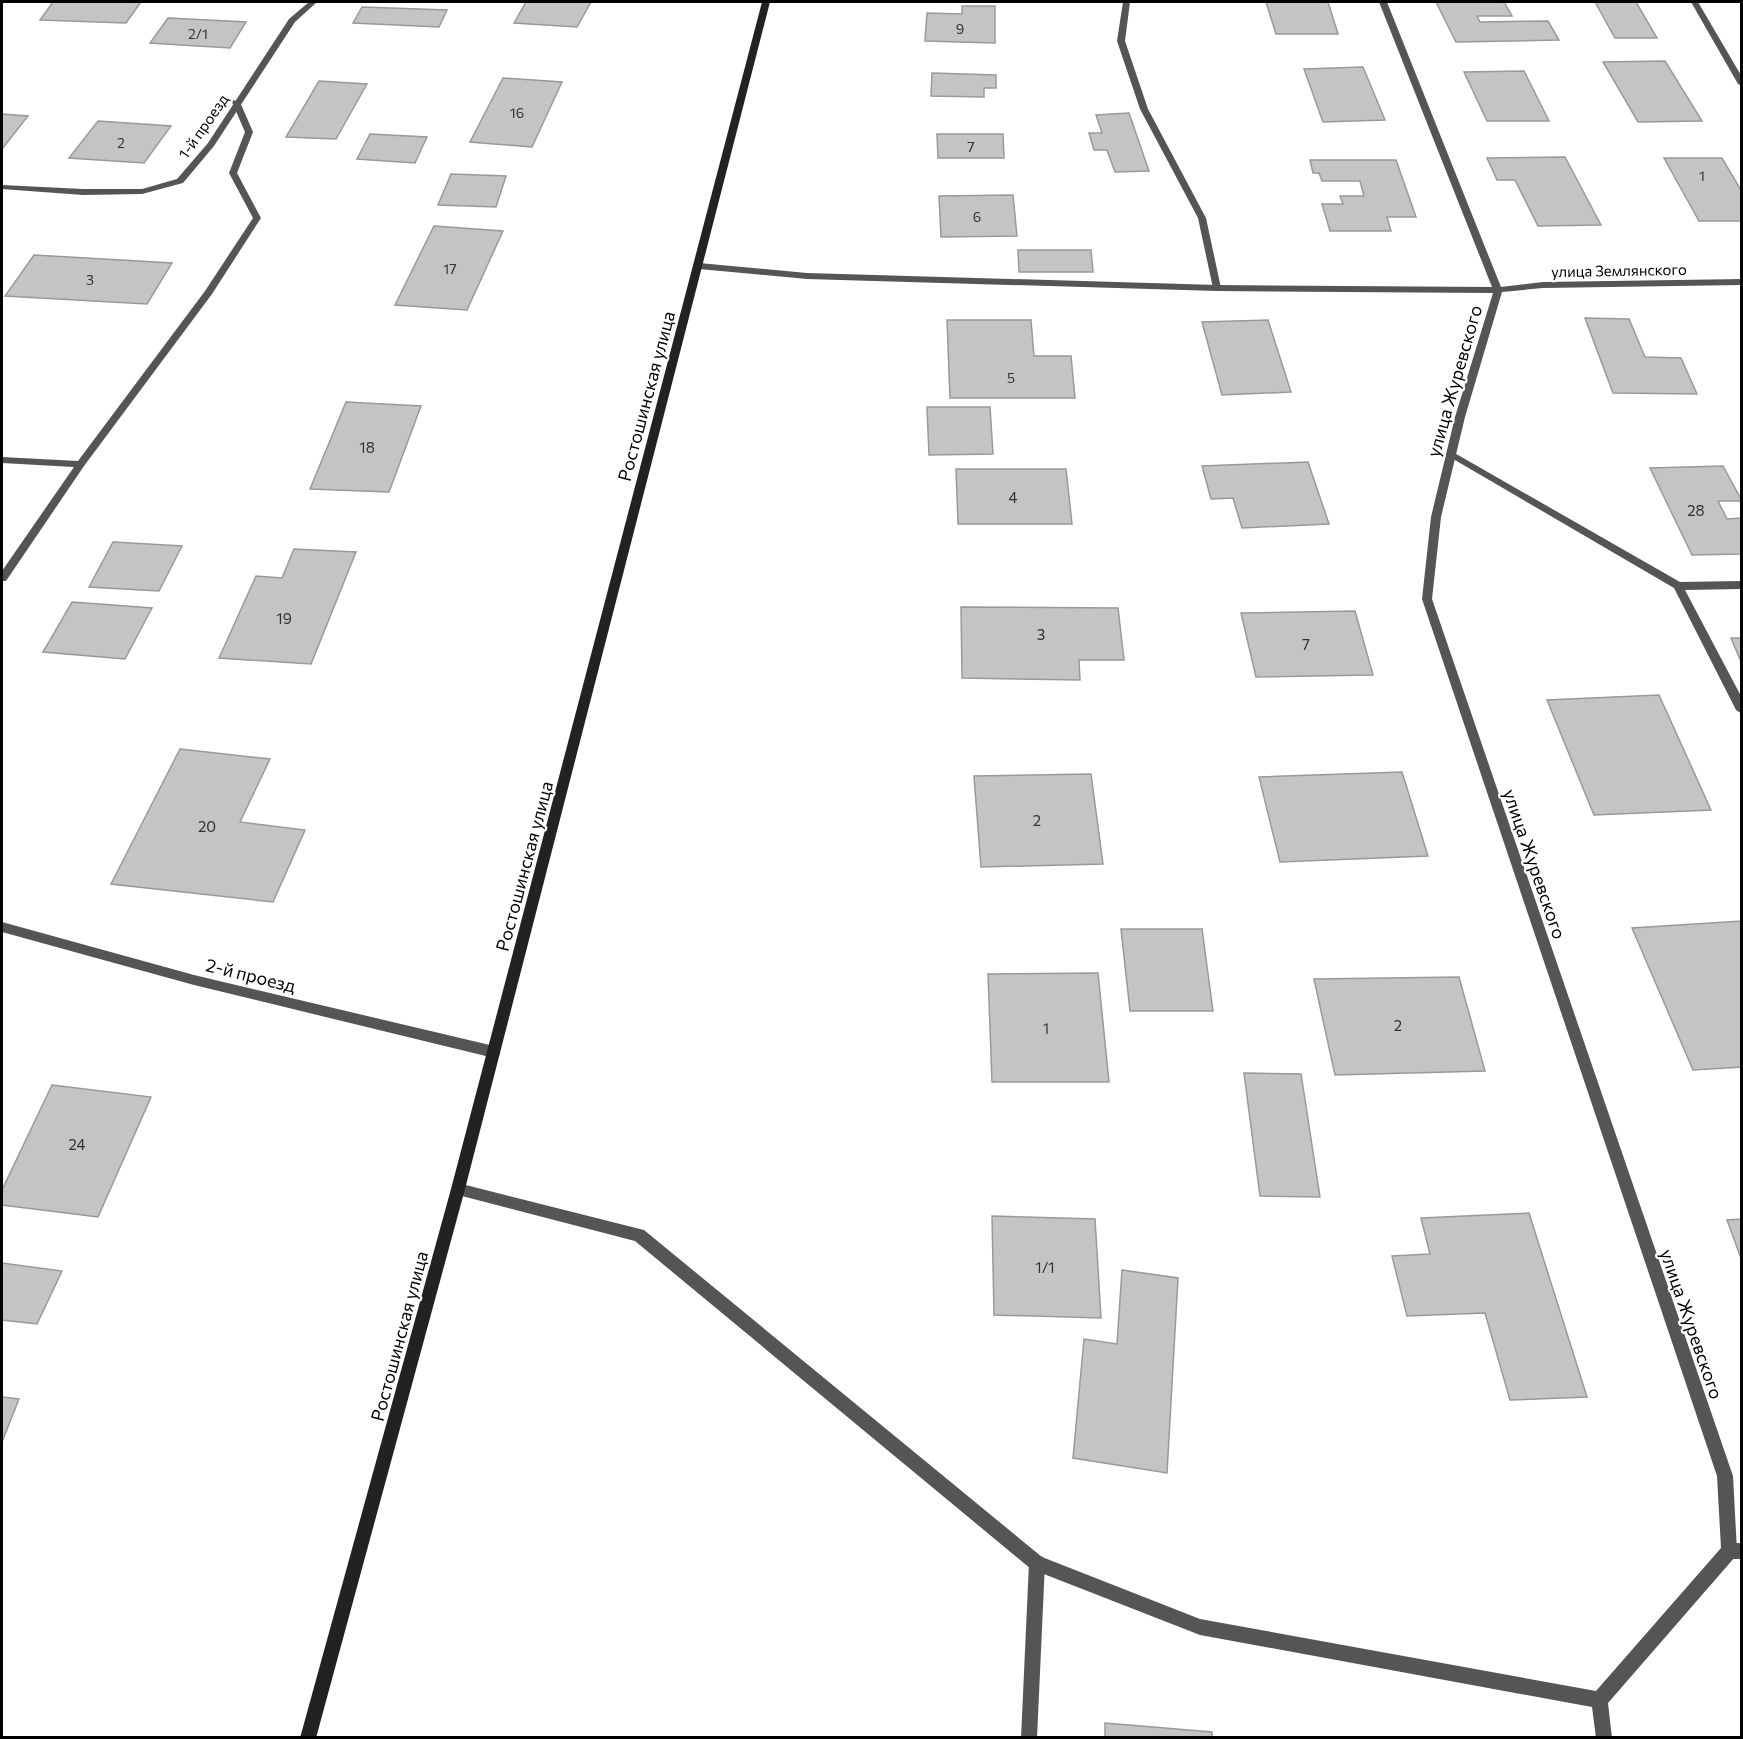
<svg xmlns="http://www.w3.org/2000/svg" width="1743" height="1739" font-family="Commissioner,sans-serif">
<style>
.building{fill:#c4c4c4;stroke:#999;stroke-width:1.5}
.lines{fill:none;stroke-linecap:round;stroke-linejoin:round}
.service{fill:#555;fill-rule:evenodd}
.minor{fill:#555;fill-rule:evenodd}
.secondary{fill:#222;fill-rule:evenodd}
.labels{text-anchor:middle;dominant-baseline:central;stroke-width:4.5;stroke-linejoin:round;paint-order:stroke}
.far-number-label{font-size:14px;fill:#313131}
.far-street-label{font-size:15px;fill:#000;stroke:#fff}
.number-label{font-size:15px;fill:#313131}
.street-label{font-size:18px;fill:#000;stroke:#fff}
</style>
<rect width="100%" height="100%" fill="#fff"/>
<!-- building -->
<path class="building" d="M53,2H141L126,23L40,20Z
M526,2H591L577,27L514,23Z
M1266,2H1328L1338,34H1276Z
M1436,2H1504L1512,16H1477L1480,22L1548,21L1559,40L1456,42Z
M1580,2H1636L1657,38H1615L1595,2Z
M962,6H995V43L925,41L927,13L962,14Z
M362,7L447,10L439,27L353,23Z
M168,18L246,22L230,48L150,43Z
M1665,61L1702,121L1638,122L1603,62Z
M1363,67L1385,120L1323,122L1304,69Z
M1524,71L1549,121H1487L1464,72Z
M932,73L996,75V88H984V97L931,96Z
M503,78L562,82L532,147L470,142Z
M319,81L367,84L336,139L286,137Z
M1129,113L1149,171L1115,172L1107,150H1094L1089,133H1102L1096,115Z
M2,114L28,116L2,149Z
M98,121L171,126L144,163L69,158Z
M370,134L427,137L415,163L357,159Z
M937,134H1003L1004,158H938Z
M1565,157L1601,225L1538,226L1515,180H1497L1487,158Z
M1664,158H1722L1742,192V221H1699Z
M1310,160H1396L1416,217H1387L1391,231H1330L1322,204H1343L1340,196H1364L1360,181H1322L1319,173H1313Z
M451,174L506,176L496,207L438,205Z
M1013,195L1017,236L941,237L939,196Z
M434,226L503,231L467,310L395,305Z
M1018,250H1091L1093,272H1019Z
M34,255L172,263L147,304L5,296Z
M1585,318L1629,319L1645,357L1681,358L1697,394L1613,393Z
M947,320H1031L1034,356H1071L1075,398H950Z
M1268,320L1291,392L1222,395L1202,322Z
M346,402L421,406L389,492L310,489Z
M927,407H990L993,454L929,455Z
M1308,462L1329,524L1242,528L1233,498L1211,499L1202,466Z
M1723,466L1742,501H1718L1727,519L1742,518V554L1692,555L1650,468Z
M956,469H1066L1072,524H958Z
M113,542L182,546L159,591L89,587Z
M294,549L356,552L311,664L219,658L256,576L282,578Z
M72,602L152,608L125,659L43,652Z
M961,607L1118,608L1124,660H1079L1080,680L962,678Z
M1355,611L1373,675L1256,677L1241,613Z
M1731,638H1742V664Z
M1659,695L1711,810L1594,815L1547,700Z
M180,749L270,759L240,822L305,830L273,902L111,884Z
M1402,772L1428,856L1280,862L1259,777Z
M1091,774L1103,864L981,867L974,776Z
M1742,921V1067L1693,1070L1632,928Z
M1121,929H1202L1213,1011H1130Z
M1098,973L1109,1082H992L988,974Z
M1459,977L1485,1071L1335,1075L1314,979Z
M1244,1073L1301,1074L1320,1197L1260,1196Z
M52,1085L151,1097L98,1217L2,1205V1190Z
M1529,1213L1587,1397L1510,1400L1485,1313L1407,1316L1392,1256L1430,1254L1421,1218Z
M992,1216L1095,1219L1101,1318L994,1315Z
M1742,1219V1261L1727,1220Z
M2,1263L62,1271L37,1324L2,1320Z
M1122,1270L1178,1278L1167,1473L1073,1458L1084,1339L1117,1344Z
M2,1397L19,1399L2,1442Z
M1105,1723L1212,1732V1738H1105Z"/>
<g class="lines">
<!-- service -->
<path class="service" d="M1123,2H1130L1125,41L1148,109L1206,218L1221,288L1220,290H1214L1213,288L1198,218L1140,109L1117,41Z
M233,100L240,102L253,132L237,173L261,218L212,294L84,466L6,581H2V571L74,467L2,463V457L78,461L205,291L253,218L229,173L245,132L232,102Z
M1451,451L1680,582L1742,581V589L1685,590L1742,698V714L1736,710L1674,588L1448,456L1446,454Z
M1729,1543H1742V1559H1729L1723,1557L1721,1551L1723,1545Z
M1037,1555L1043,1557L1045,1563L1037,1738H1021L1029,1563L1031,1557Z"/>
<!-- minor -->
<path class="minor" d="M309,2H317L295,22L214,146L183,183L142,194L83,195L2,189V185L83,189H142L177,179L208,143L289,19Z
M1379,2H1387L1501,287L1543,282L1742,279V285L1543,288L1502,292L1465,417L1441,517L1432,599L1733,1476L1737,1551L1735,1557L1608,1703L1612,1738H1596L1592,1707L1200,1635L1031,1569L635,1241L458,1195L453,1193L451,1189L453,1185L458,1183L644,1230L1042,1557L1200,1619L1596,1691L1721,1548L1717,1476L1422,599L1431,517L1455,417L1493,293L1217,291L807,279L699,269L695,266L699,263L807,273L1217,285L1492,287Z
M1691,2H1698L1742,77V86L1738,84Z
M2,922L194,975L494,1046L499,1048L500,1052L499,1056L494,1058L194,985L2,932Z"/>
<!-- secondary -->
<path class="secondary" d="M762,2H770L465,1189L316,1738H300L451,1189Z"/>
</g>
<g class="labels">
<!-- far-number labels -->
<g class="far-number-label">
<text x="960" y="28">9</text>
<text x="198" y="33">2/1</text>
<text x="517" y="112">16</text>
<text x="121" y="142">2</text>
<text x="971" y="146">7</text>
<text x="1702" y="175">1</text>
<text x="977" y="216">6</text>
<text x="450" y="268">17</text>
<text x="90" y="279">3</text>
<text x="1011" y="377">5</text>
</g>
<!-- far-street labels -->
<g class="far-street-label">
<text transform="translate(203 126) rotate(-55)">1-й проезд</text>
<text transform="translate(1619 270) rotate(-1)">улица Землянского</text>
</g>
<!-- number labels -->
<g class="number-label">
<text x="367" y="447">18</text>
<text x="1013" y="497">4</text>
<text x="1696" y="510">28</text>
<text x="284" y="618">19</text>
<text x="1041" y="634">3</text>
<text x="1306" y="644">7</text>
<text x="1037" y="820">2</text>
<text x="207" y="826">20</text>
<text x="1398" y="1025">2</text>
<text x="1046" y="1028">1</text>
<text x="77" y="1144">24</text>
<text x="1045" y="1267">1/1</text>
</g>
<!-- street labels -->
<g class="street-label">
<text transform="translate(1454 381) rotate(-74)">улица Журевского</text>
<text transform="translate(646 396) rotate(-75)">Ростошинская улица</text>
<text transform="translate(1535 864) rotate(71)">улица Журевского</text>
<text transform="translate(524 866) rotate(-75)">Ростошинская улица</text>
<text transform="translate(251 975) rotate(14)">2-й проезд</text>
<text transform="translate(1692 1324) rotate(71)">улица Журевского</text>
<text transform="translate(399 1336) rotate(-75)">Ростошинская улица</text>
</g>
</g>
<!-- border -->
<rect width="1743" height="1739" fill="none" stroke="#000000" stroke-width="6"/>
</svg>
